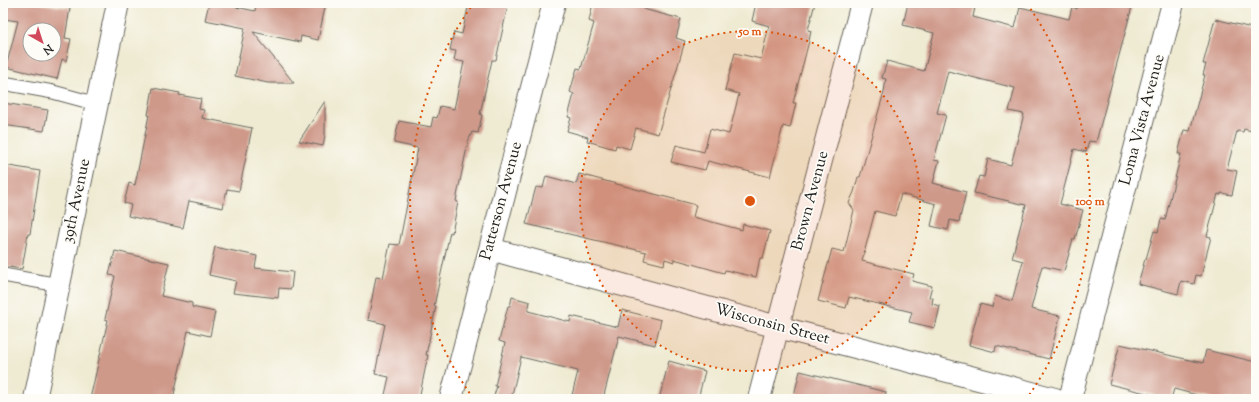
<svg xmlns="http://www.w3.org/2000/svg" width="1259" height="402" font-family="'Sorts Mill Goudy',serif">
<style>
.building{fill:#cf998a;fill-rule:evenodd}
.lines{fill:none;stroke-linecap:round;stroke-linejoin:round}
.lane-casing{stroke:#66645c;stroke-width:15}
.street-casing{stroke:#66645c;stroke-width:24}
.lane{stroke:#fff;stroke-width:13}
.street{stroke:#fff;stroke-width:22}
.ring{fill:none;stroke:#de560d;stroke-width:2;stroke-dasharray:2 4}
.labels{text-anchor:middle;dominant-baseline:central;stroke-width:3.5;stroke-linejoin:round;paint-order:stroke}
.street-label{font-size:16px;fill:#1c1c1c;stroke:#fdfcf7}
.centre{fill:#de560d;stroke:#fdfcf7;stroke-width:2}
.ring-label{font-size:12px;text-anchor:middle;font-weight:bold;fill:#de560d;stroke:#fdfcf7;stroke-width:3.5;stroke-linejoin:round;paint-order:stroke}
</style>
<rect width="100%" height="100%" fill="#fdfcf7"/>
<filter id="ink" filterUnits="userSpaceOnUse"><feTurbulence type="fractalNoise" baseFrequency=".025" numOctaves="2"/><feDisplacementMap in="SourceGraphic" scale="8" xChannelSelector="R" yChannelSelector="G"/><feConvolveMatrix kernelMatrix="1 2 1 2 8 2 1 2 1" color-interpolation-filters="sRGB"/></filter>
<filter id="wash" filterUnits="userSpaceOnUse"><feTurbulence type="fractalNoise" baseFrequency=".012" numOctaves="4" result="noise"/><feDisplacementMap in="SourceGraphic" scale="16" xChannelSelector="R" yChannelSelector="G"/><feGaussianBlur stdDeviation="0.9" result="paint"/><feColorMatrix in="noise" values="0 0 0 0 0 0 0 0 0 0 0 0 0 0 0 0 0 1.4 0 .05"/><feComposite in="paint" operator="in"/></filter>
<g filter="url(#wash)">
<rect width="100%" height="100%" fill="#efebd3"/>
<g id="blocks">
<!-- building -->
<path class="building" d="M3,3H35L70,8L65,38L71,39L66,61L62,59L57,79L6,67L18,21L3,19ZM30,30H54V54H30Z
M209,3H217L255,11L256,3H326L318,40L301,36L300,42L253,32L294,83H268L235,76L245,28L205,20Z
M469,3H498L508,5L496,60H492L480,114L482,115L478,133L472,132L468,142L456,201L458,202L452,233L450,232L434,306H436L426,355H428L419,399H384L389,377L375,374L385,324L368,320L376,277L383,278L390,244L399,245L418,148L394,143L399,121L431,127L433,117L437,118L440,106L454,109L464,62L454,60L456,51L450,50L454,32L462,34Z
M593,3H631L643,6V9L681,19L676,38L685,41L658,134L636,128L630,149L616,145L615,149L587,141L588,137L567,131L571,118L568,117L574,94L570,92L577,68L581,69L594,23L589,21Z
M756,3H815L808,30L811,31L809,41L793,103H796L790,128L783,126L770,177L708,161L705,170L671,162L676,145L704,152L710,129L729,134L739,94L725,90L735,53L761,59L769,26L752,21Z
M908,3H976L973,17L1015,28L1020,7L1069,19L1072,7L1077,9L1079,3H1133L1096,142L1089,141L1086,152L1074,149L1060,204L1083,210L1075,239H1073L1064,271L1042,266L1031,309L1060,316L1049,359L996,346L995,352L969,345L980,304L992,307L995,296L1012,301L1023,261L1012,258L1026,205L974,193L979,176L984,177L988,159L1011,165L1024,114L1009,111L1015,88L948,71L937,113L946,115L934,160L939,161L933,183L966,192L959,222L950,220L948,230L931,226L936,204L901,194L895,216L875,211L862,261L914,274L912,281L932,286L929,297L933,298L932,304L940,306L935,328L909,322L912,312L849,297L846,308L818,301L832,249L844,252L854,210L849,203L854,192L858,177H860L884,92L886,79L882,78L887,61L924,71L934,33L903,25Z
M1215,19L1256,29V117L1252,131L1244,129L1243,132L1237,131L1227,169L1237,171L1232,195L1221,193V195L1218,194L1207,236L1211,237L1201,276L1196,275L1194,284L1181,281L1178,294L1138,284L1145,259H1146L1154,231L1158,232L1161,219L1165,220L1181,154H1178L1184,130L1190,131L1205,75H1203L1206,64H1203Z
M153,88L180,93L179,95L201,99L199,109L204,110L202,118L252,128L239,191L227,189L223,208L189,201L183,228L128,216L131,205L124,203L129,183L135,185L149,115H148Z
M325,101V135L323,146L299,141Z
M3,103L48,110L44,131L3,125Z
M3,165L40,171L30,234H28L22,269L3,266Z
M579,174L696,205L693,217L742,230L743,224L770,231L763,258H760L756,277L725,270L724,273L674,259V262L665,259L664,265L644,260L646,252L526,224L536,187L543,188L546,176L576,184Z
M215,247L257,256L255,268L293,272L291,289L279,288L278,298L233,293L236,281L209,275Z
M115,251L169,263L161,296L192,303V307L215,312L210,336L188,331L173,399H90L108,320L105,319L115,276L109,275Z
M512,297L530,302L528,311L570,322L571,316L618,327L622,310L661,320L655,345L619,336L603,399H571L578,371L521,357L511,399H493L497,386H495L505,343L499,341L508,306H510Z
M1120,344L1203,363L1206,350L1256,362V399H1212L1174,389L1171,399H1170L1109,384Z
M669,361L705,371L698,399H659Z
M800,371L886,392L885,399H793Z"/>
</g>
</g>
<g filter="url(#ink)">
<use href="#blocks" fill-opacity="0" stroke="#66645c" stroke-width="1"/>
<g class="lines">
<!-- lane casing -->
<g class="lane-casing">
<path id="lane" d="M3,83L53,92L97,104
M3,275L59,285"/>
</g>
<!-- street casing -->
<g class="street-casing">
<path id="street" d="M490,249L778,327L1055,399
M35,399L118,3
M451,399L554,3
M759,399L862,3
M1070,399L1173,3"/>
</g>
<!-- lane -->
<use href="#lane" class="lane"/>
<!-- street -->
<use href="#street" class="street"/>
</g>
</g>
<!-- distance rings -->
<circle cx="750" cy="201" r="170" fill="#de560d" fill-opacity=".12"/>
<g class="ring">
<circle cx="750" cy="201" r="170"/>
<path d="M473 398A340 340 0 0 1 473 4M1027 4A340 340 0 0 1 1027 398"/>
</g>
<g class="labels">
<!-- street labels -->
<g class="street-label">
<text transform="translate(1143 120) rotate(-75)">Loma Vista Avenue</text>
<text transform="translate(77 201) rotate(-78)">39th Avenue</text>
<text transform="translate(502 201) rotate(-75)">Patterson Avenue</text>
<text transform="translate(811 201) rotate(-75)">Brown Avenue</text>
<text transform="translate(772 325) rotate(15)">Wisconsin Street</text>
</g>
</g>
<circle cx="750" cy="201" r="6" class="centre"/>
<g class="ring-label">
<text x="750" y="35">50 m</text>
<text x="1090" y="205">100 m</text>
</g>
<!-- margin -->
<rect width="1259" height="402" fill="none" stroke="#fdfcf7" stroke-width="16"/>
<!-- north arrow -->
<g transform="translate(42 42) rotate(141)"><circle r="19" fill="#fdfcf7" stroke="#a3a29f"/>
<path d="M0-3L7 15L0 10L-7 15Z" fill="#d1495b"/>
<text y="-6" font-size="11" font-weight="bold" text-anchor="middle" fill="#1c1c1c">N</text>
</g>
</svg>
